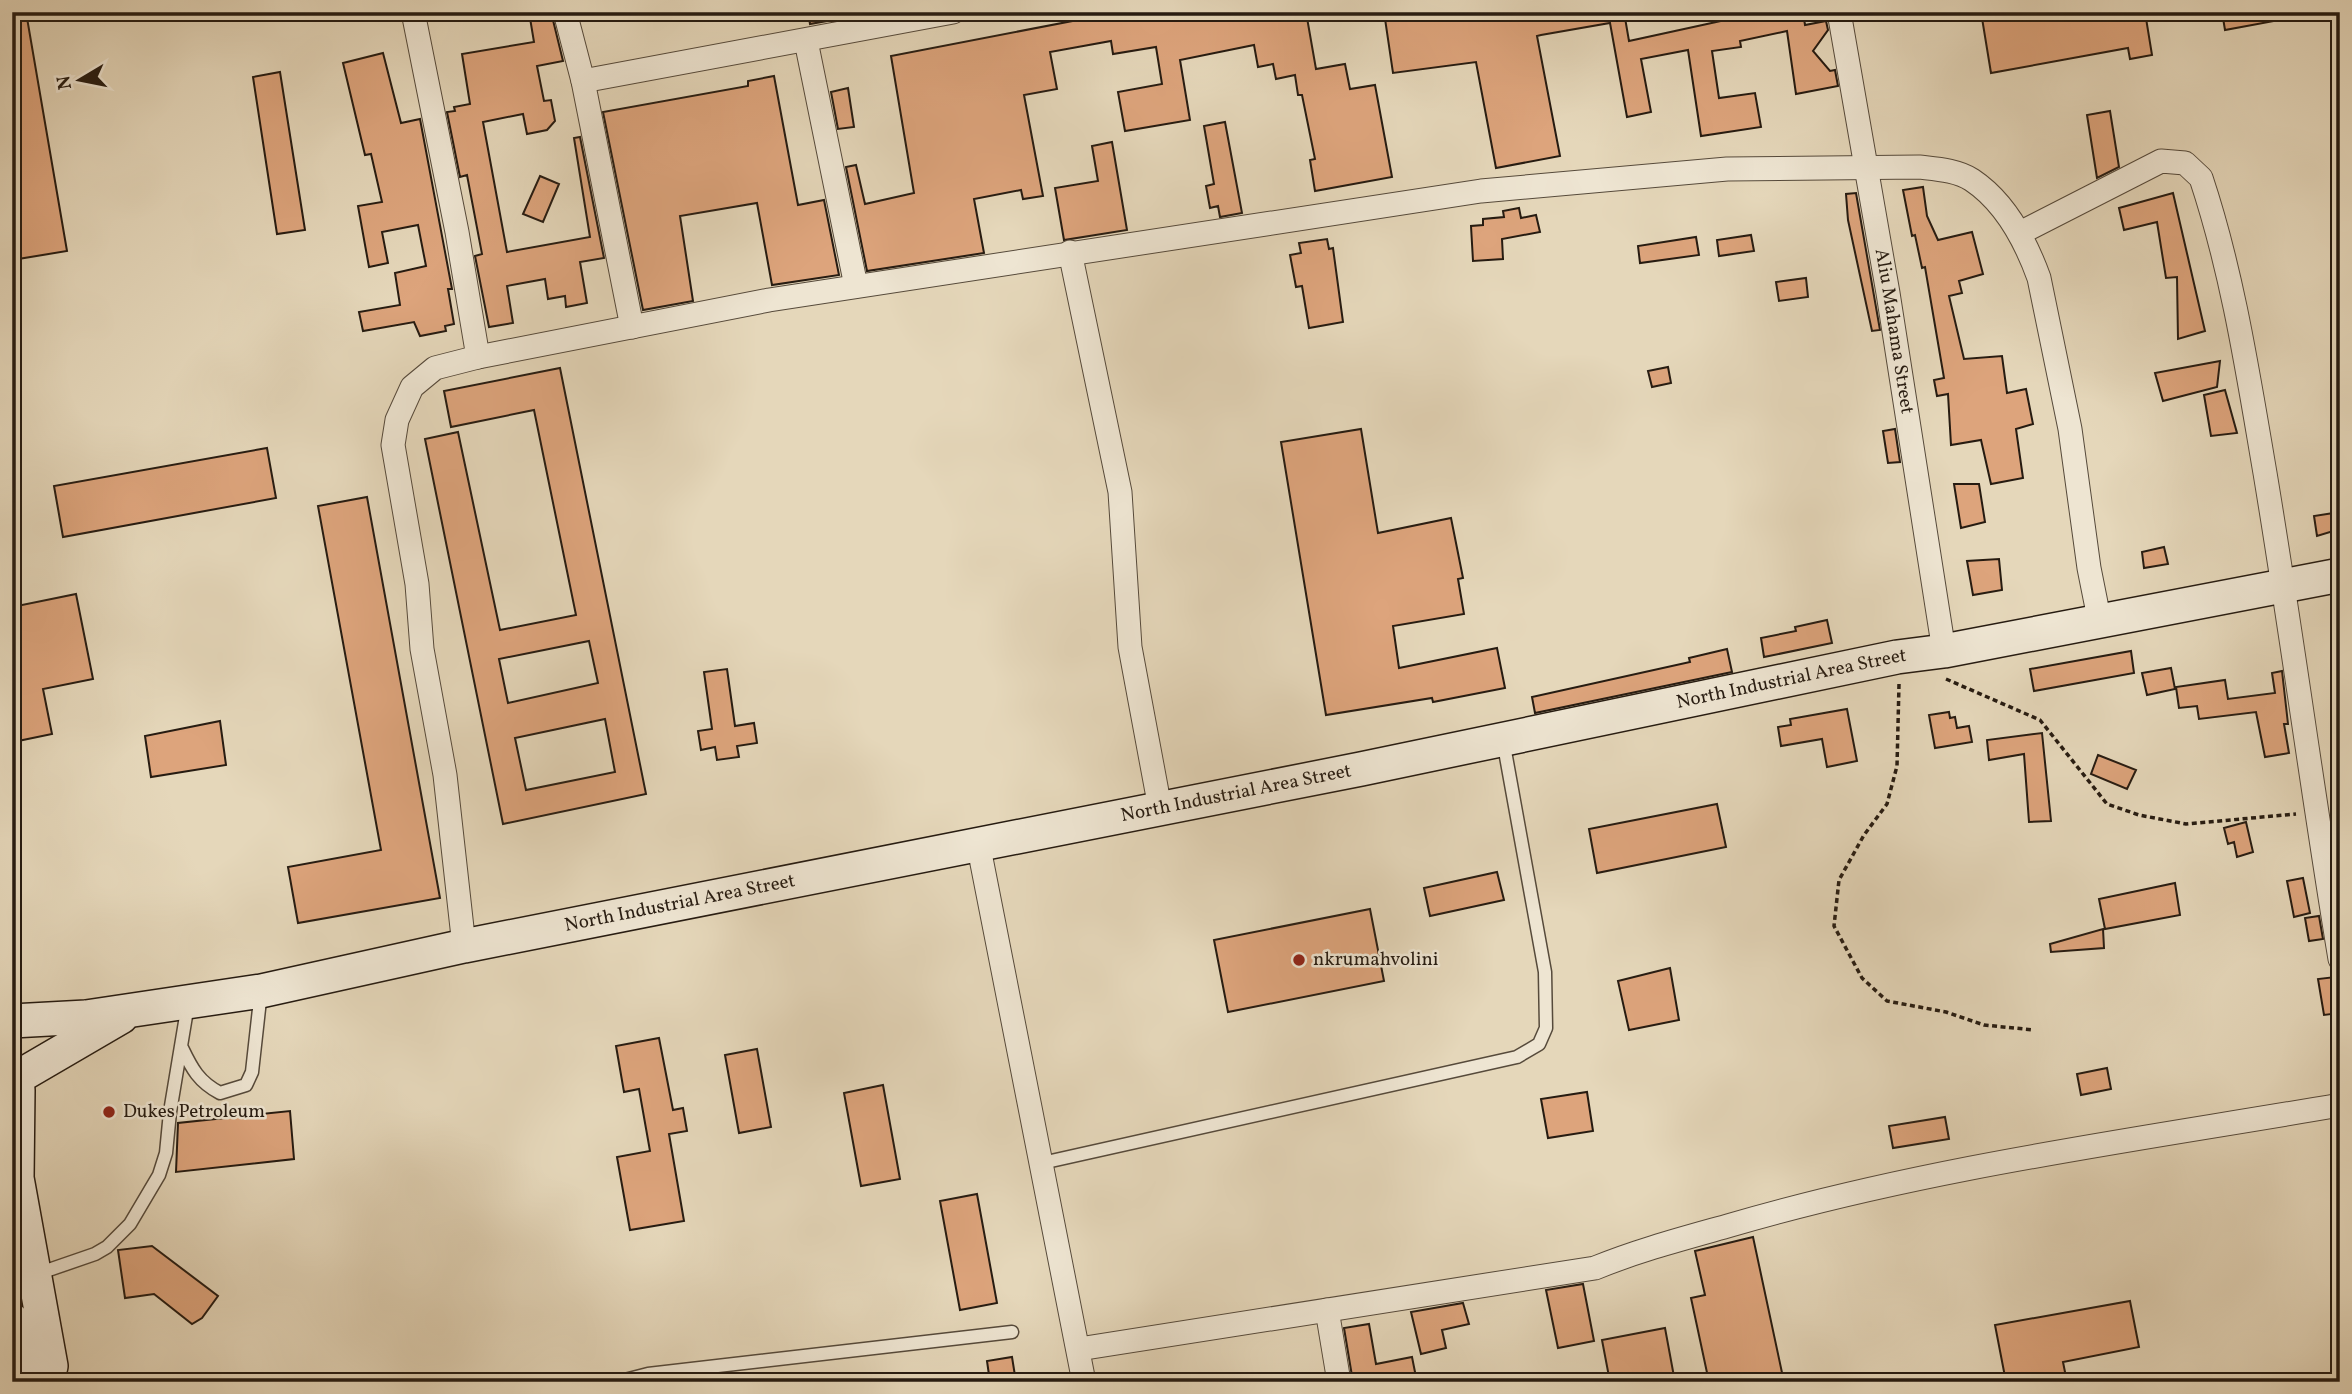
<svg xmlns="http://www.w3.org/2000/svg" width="2352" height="1394" font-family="Vollkorn,serif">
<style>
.building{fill:#dda47c;stroke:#261b11;stroke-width:2;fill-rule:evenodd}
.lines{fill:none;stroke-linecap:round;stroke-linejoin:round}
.service-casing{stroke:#564a3b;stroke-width:15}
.minor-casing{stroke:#564a3b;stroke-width:25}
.secondary-casing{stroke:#261b11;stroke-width:36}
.path{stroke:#261b11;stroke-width:3.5;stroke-dasharray:5 3.5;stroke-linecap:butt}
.service{stroke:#eee5d2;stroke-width:12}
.minor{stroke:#eee5d2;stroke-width:23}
.secondary{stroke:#eee5d2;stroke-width:33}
.poi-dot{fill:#8f2418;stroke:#eee5d2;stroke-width:2.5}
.labels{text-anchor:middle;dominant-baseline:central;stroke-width:5;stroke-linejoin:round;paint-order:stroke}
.street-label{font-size:19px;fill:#261b11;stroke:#eee5d2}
.poi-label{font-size:19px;fill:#261b11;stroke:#eee5d2;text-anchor:start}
</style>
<rect width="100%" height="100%" fill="#e5d7ba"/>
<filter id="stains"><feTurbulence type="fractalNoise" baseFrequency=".00286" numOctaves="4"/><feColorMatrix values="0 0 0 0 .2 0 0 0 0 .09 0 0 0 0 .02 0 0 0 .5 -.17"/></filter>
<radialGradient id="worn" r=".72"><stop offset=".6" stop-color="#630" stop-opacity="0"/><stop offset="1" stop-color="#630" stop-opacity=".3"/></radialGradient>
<!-- building -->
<path class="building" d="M12,12H26L67,251L12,260Z
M529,12H551L563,61L537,66L544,101L551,100L555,121L547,130L527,134L523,114L483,122L507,252L590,237L574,138L580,137L604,258L580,262L587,303L566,307L565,296L548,299L545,279L507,286L513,323L489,327L475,256L482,254L467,175L460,177L447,112L455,111L454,107L470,104L462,54L534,42Z
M808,12H870L871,13L810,24Z
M1119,12H1306L1316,69L1345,64L1350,89L1375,85L1392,177L1315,191L1310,160L1315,159L1302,95H1298L1295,75L1276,79L1273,64L1258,67L1254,45L1180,60L1190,120L1125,131L1118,92L1162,84L1156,47L1113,54L1111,41L1050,52L1057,89L1024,95L1043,196L1023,199L1021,190L974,199L984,253L867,271L846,167L856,165L865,204L914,193L891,56Z
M1384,12H1624L1629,41L1762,12H1803L1805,25L1826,21L1828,30L1813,51L1830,71L1835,70L1838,86L1796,94L1787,31L1740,41L1741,47L1712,51L1719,98L1755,93L1761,127L1701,136L1688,50L1641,59L1651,112L1627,117L1610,23L1541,35L1537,36L1560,156L1496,168L1476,62L1393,73Z
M1981,12H2145L2152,55L2130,59L2128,48L1991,73Z
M2222,12H2273L2274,21L2225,30Z
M383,53L401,123L420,119L452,289H448L454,324L445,326L446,331L420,336L414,322L363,331L359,312L400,305L395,273L426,266L418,225L382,232L388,263L369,267L358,206L382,202L371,154L365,155L343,63Z
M280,72L305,230L277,234L253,77Z
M774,76L798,205L824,200L839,275L772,285L757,203L680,216L693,301L643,310L603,112L748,86V81Z
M848,88L854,127L838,129L831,92Z
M2110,111L2119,167L2097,178L2087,115Z
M1225,122L1242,213L1220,217L1218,206L1210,208L1206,186L1214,184L1204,126Z
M1112,142L1127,230L1064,240L1055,188L1098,181L1092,146Z
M540,176L559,184L543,222L523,214Z
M1923,187L1927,216L1938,240L1972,232L1983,274L1959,281L1962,293L1949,296L1964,359L2002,356L2007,393L2026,389L2033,424L2016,429L2023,478L1991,484L1981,440L1951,445L1948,394L1937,396L1934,380L1944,378L1925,267L1922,268L1915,235L1912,236L1903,190Z
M1856,193L1880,330L1872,331L1848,220L1846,194Z
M2173,193L2205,331L2178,339L2177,277L2166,278L2157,222L2124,230L2119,208Z
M1519,208L1521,218L1536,215L1540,232L1502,239L1503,259L1473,261L1471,226L1483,225V219L1504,217L1503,211Z
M1751,235L1754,251L1719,256L1717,240Z
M1696,237L1699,255L1640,263L1638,246Z
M1327,239L1329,249L1333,248L1343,322L1309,328L1302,286L1296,287L1290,255L1301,253L1299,243Z
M1806,278L1808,297L1779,301L1776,282Z
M2220,361L2217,387L2163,401L2155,373Z
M1668,367L1671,383L1652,387L1648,371Z
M560,368L646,794L503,824L425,439L458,432L500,630L576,615L534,410L451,427L444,391ZM589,641L598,683L508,703L499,659ZM605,719L615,772L526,790L515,738Z
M2225,390L2237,433L2211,436L2204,395Z
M1361,429L1378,533L1451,518L1463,578L1458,579L1464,614L1393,626L1399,668L1497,648L1505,688L1433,702L1432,698L1326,715L1281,442Z
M1895,429L1900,462L1888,463L1883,431Z
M267,448L276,498L63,537L54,486Z
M1954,484H1979L1985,522L1961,528Z
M367,497L440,898L298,923L288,867L381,850L318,506Z
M2340,512V529L2317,536L2314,516Z
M2164,547L2168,564L2144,568L2142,552Z
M1999,559L2002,590L1973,595L1967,561Z
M76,594L93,679L43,689L52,734L18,741L12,710V607Z
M1827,620L1832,643L1764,657L1761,638L1796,631L1795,627Z
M1727,649L1732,672L1535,713L1532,697L1690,662L1689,658Z
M2131,651L2134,673L2034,691L2030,669Z
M2171,668L2175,689L2147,695L2142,673Z
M727,669L735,726L754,723L757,743L737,746L739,757L717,760L715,747L701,750L698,731L712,729L704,672Z
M2282,671L2288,724H2284L2289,753L2265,757L2256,712L2199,719L2197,706L2179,708L2176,687L2225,680L2228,699L2275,693L2272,673Z
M1847,709L1857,761L1827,767L1822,739L1781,746L1778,727L1791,725L1790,719Z
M1949,712L1950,718L1955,717L1957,728L1969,726L1972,742L1935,748L1929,715Z
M220,721L226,765L151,777L145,736Z
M2042,733L2051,821L2029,822L2024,754L1989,760L1987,740Z
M2098,755L2136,770L2127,789L2091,774Z
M1717,804L1726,847L1597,873L1589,829Z
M2246,822L2253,852L2237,857L2234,842L2228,844L2224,828Z
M1497,872L1504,900L1430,916L1424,888Z
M2303,878L2310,913L2294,917L2287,881Z
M2175,883L2180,915L2105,929L2099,899Z
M1370,909L1384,981L1228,1012L1214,940Z
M2319,916L2323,939L2309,941L2305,918Z
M2103,929L2104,948L2051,952L2050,944Z
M1670,968L1679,1020L1629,1030L1618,981Z
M2335,977L2340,1013L2324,1015L2318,979Z
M659,1038L673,1110L683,1108L687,1131L669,1134L684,1221L630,1230L617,1157L650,1151L639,1089L624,1092L616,1046Z
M757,1049L771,1127L739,1133L725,1055Z
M2107,1068L2111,1089L2081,1095L2077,1074Z
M883,1085L900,1179L861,1186L844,1093Z
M1587,1092L1593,1131L1548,1138L1541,1099Z
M290,1111L294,1159L176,1172L178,1123Z
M1945,1117L1949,1139L1893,1148L1889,1126Z
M977,1194L997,1303L960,1310L940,1201Z
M1753,1237L1784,1382H1709L1691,1298L1705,1295L1695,1251Z
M152,1246L218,1296L202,1318L192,1324L154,1294L125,1298L118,1250Z
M1583,1284L1594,1341L1558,1348L1546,1290Z
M2130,1301L2139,1347L2063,1362L2067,1382H2006L1995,1325Z
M1463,1303L1469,1324L1442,1330L1446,1348L1421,1354L1411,1312Z
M1369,1324L1376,1364L1412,1357L1417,1382H1353L1344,1328Z
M1665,1328L1675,1382H1610L1602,1340Z
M1012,1357L1016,1382H990L987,1361Z"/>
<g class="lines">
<!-- service casing -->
<g class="service-casing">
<path id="service" d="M182,1048C192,1069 199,1082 220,1093L246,1085L252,1072L261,991
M1042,1163L1517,1057L1539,1044L1546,1028L1545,972L1503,740
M37,1274L95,1254L107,1247L130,1224L159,1175L166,1153L170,1112L188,1004
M617,1382L648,1374L1012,1332"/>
</g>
<!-- minor casing -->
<g class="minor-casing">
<g id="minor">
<path d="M413,12L457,232L478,357"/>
<path d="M565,12L583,81L632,327"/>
<path id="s1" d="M1839,12L1888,293L1944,651"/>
<path d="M806,41L856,286"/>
<path d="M583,81L953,12"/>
<path d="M2020,233L2161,161L2185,163L2201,178C2233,274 2248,374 2265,473C2292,635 2313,797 2340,959"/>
<path d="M1070,252L1120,492L1130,647L1160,808"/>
<path d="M978,843L1084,1382"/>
<path d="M464,946L445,775L422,649L417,584L393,445L397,420L412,387L435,368L478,357L769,300L1481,191L1727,169L1919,167C1936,169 1957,170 1972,180C2005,202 2026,242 2039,278L2070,429L2089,568L2100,623"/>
<path d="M1327,1310L1339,1382"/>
<path d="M1079,1349L1595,1268C1639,1250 1685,1238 1731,1225C1929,1167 2136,1140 2340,1105"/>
</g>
</g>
<!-- secondary casing -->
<g class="secondary-casing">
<g id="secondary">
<path id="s2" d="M12,1021L86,1017L261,991L464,946L1361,769L1897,657L1944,651L2340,575"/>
<path d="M25,1073L121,1017"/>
<path d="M18,1090L17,1178L51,1366L47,1382"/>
<path d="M12,1320L21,1361L32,1382"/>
</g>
</g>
<!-- path -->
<path class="path" d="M1946,679L2040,720L2107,804L2139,815L2186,824L2296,814
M1899,684L1897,766L1887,804L1864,835L1839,880L1834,926L1862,978L1887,1001L1946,1012L1984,1025L2034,1030"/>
<!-- service -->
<use href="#service" class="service"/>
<!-- minor -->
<use href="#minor" class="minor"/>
<!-- secondary -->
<use href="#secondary" class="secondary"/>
</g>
<!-- markers -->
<g class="poi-dot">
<circle cx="1299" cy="960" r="7"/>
<circle cx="109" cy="1112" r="7"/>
</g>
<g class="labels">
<!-- street labels -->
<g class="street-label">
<text stroke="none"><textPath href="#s1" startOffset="324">Aliu Mahama Street</textPath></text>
<text stroke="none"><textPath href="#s2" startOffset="1813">North Industrial Area Street</textPath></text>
<text stroke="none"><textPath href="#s2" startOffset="1246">North Industrial Area Street</textPath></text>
<text stroke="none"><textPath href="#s2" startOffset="679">North Industrial Area Street</textPath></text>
</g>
<!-- poi labels -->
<g class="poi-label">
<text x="1313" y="960">nkrumahvolini</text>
<text x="123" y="1112">Dukes Petroleum</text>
</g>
</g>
<!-- margin -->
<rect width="2352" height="1394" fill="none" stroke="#e5d7ba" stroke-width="42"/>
<rect x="14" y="14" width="2324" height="1366" fill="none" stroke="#261b11" stroke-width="3.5"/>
<rect x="21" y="21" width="2310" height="1352" fill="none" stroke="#261b11" stroke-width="2"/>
<!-- north arrow -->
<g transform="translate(80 80) rotate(260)" stroke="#eee5d2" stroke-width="5" paint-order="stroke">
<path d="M0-5L12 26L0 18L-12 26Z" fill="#261b11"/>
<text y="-10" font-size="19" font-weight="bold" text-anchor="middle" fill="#261b11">N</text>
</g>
<rect width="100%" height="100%" filter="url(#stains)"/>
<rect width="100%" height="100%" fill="url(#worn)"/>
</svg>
